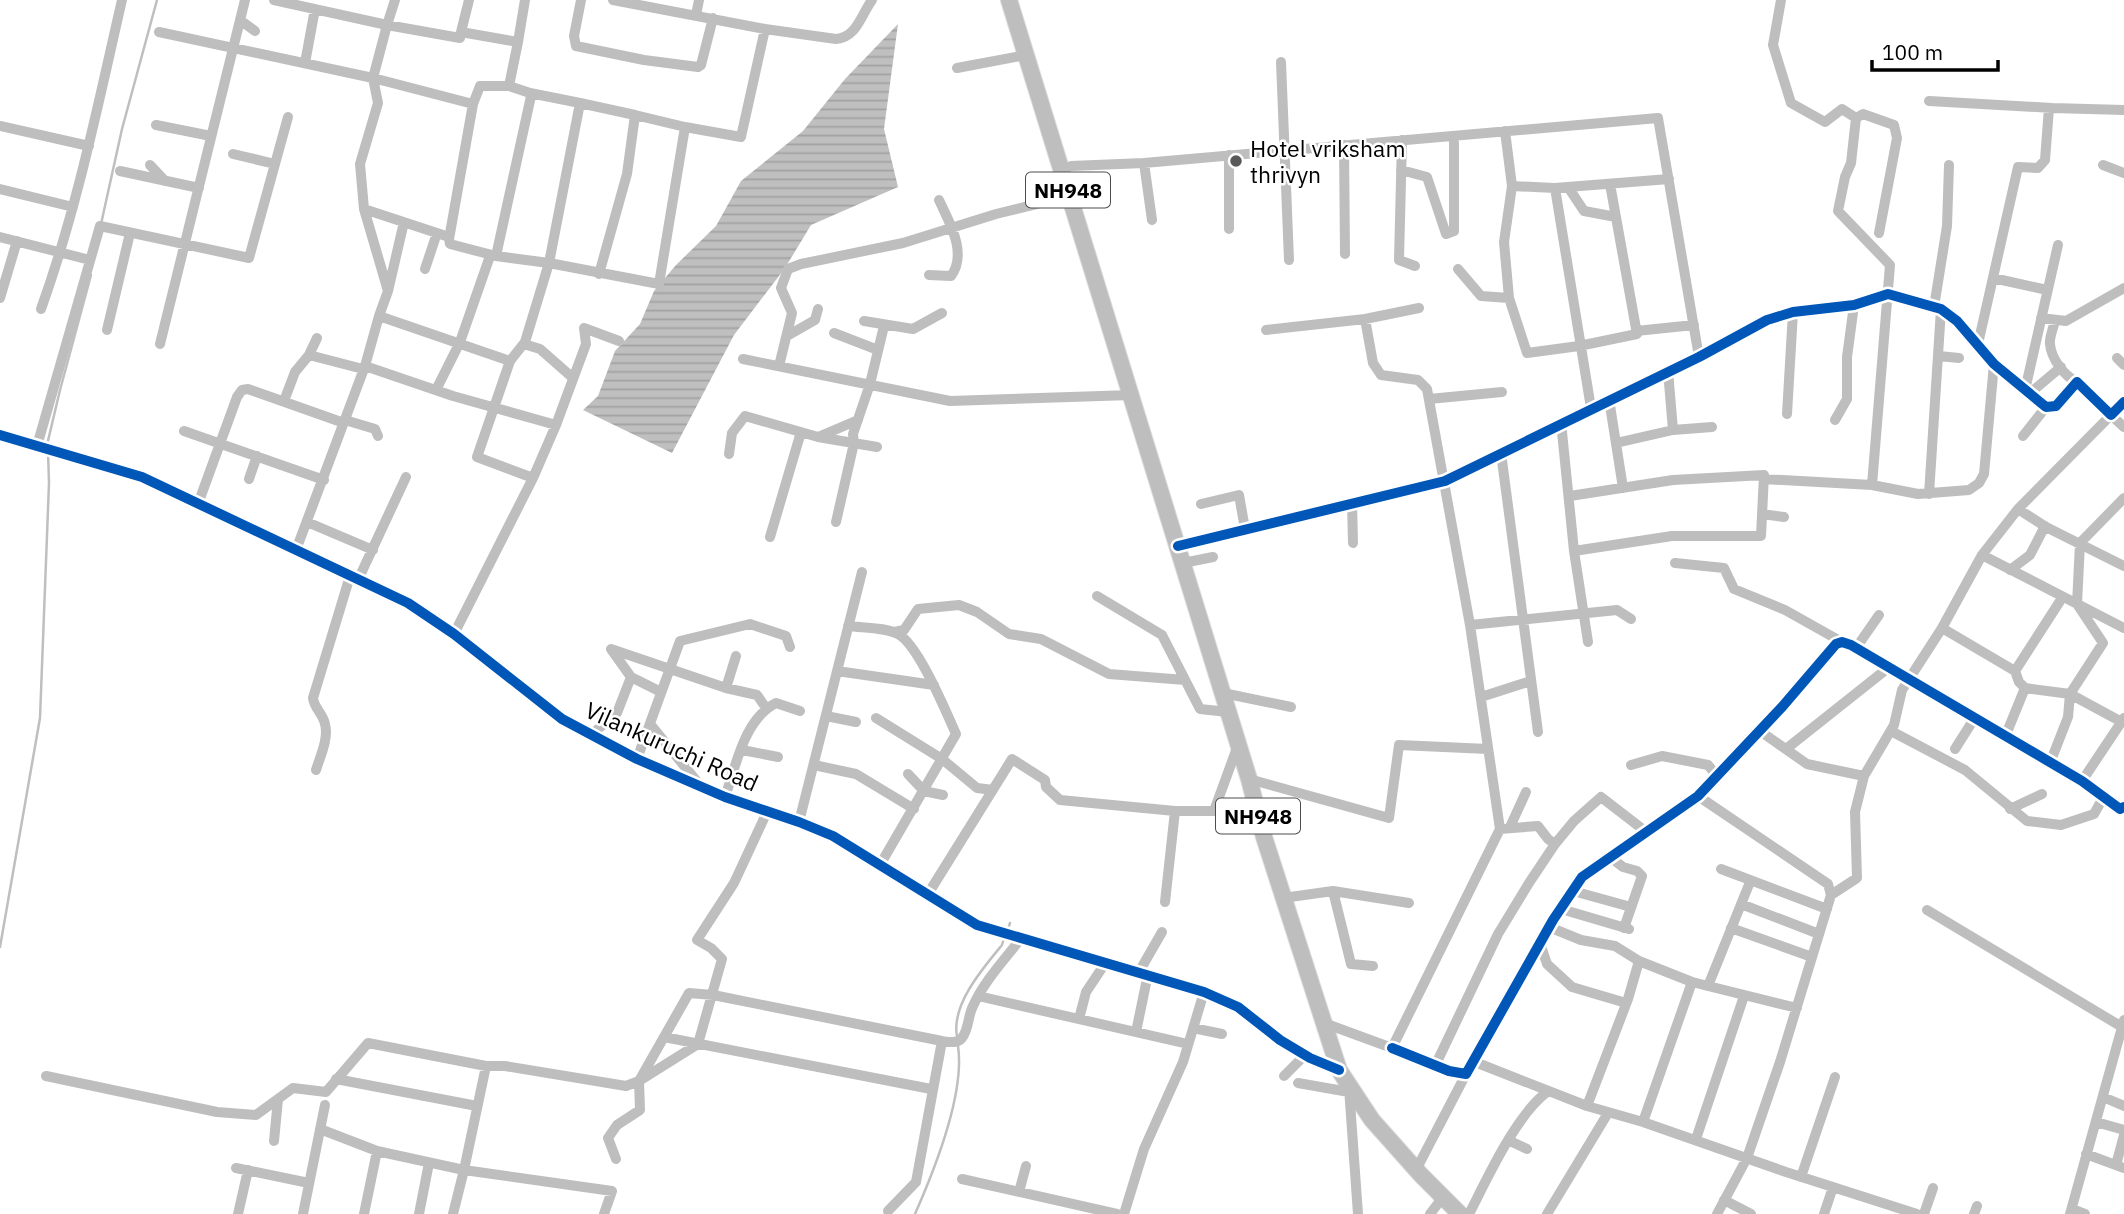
<svg xmlns="http://www.w3.org/2000/svg" width="2124" height="1214" font-family="'IBM Plex Sans',sans-serif">
<style>
.water{fill:url(#water-rules)}
.lines{fill:none;stroke-linecap:round;stroke-linejoin:round}
.stream{stroke:#bfbfbf;stroke-width:2.5}
.highway-casing{stroke:#dbdbdb;stroke-width:18}
.minor{stroke:#bebebe;stroke-width:10}
.highway{stroke:#bebebe;stroke-width:16}
.cycleway-casing{stroke:#fff;stroke-width:15}
.cycleway{stroke:#0057b8;stroke-width:10}
.poi-dot{fill:#595959;stroke:#fff;stroke-width:2.5}
.labels{text-anchor:middle;dominant-baseline:central;stroke-width:5;stroke-linejoin:round;paint-order:stroke}
.shield{fill:#fff;stroke:#4c4c4c;stroke-width:2}
.shield-label{font-size:21px;font-weight:bold;fill:#000}
.poi-label{font-size:23px;fill:#000;stroke:#fff;text-anchor:start}
.street-label{font-size:23px;fill:#000;stroke:#fff}
</style>
<defs>
<pattern id="water-rules" width="6" height="5" patternUnits="userSpaceOnUse" patternTransform="scale(1.75)"><rect width="6" height="5" fill="#bfbfbf"/><path d="M0 2.5h6" fill="none" stroke="#a2a2a2"/></pattern>
</defs>
<rect width="100%" height="100%" fill="#fff"/>
<!-- water -->
<path class="water" d="M898,24L884,129L898,187L811,225L785,268L734,335L672,453L583,410L598,396L615,351L640,324L654,291L676,265L716,226L741,181L803,131L845,79Z"/>
<g class="lines">
<!-- stream -->
<path class="stream" d="M101,224L122,129L157,0
M47,445L60,390L91,275
M1007,932L1010,923
M0,947L40,718L49,483L48,451
M957,1036C951,1005 983,968 1002,945L1004,938
M915,1214C934,1171 965,1093 958,1046"/>
<!-- highway casing -->
<g class="highway-casing">
<path id="highway" d="M1009,0L1249,779L1264,837L1339,1070L1372,1120L1421,1175L1460,1214"/>
</g>
<!-- minor -->
<path class="minor" d="M274,0L387,25L395,0
M581,0L574,36L576,46L644,60L698,67L701,65L713,18
M613,0L765,29L836,39C857,37 861,15 872,0
M1781,0L1773,45L1791,103L1825,122L1842,109L1856,118L1863,114L1894,125L1897,138L1879,233
M696,15L699,0
M240,20L255,31
M159,32L373,78L387,25L460,38L461,32L518,42L525,0
M461,32L469,0
M518,42L509,86L530,93L531,96L496,256L549,263L580,103L530,93
M1281,62L1289,260
M305,63L315,9
M957,68L1026,55
M1929,101L2052,108L2124,110
M580,103L635,115
M1856,118L1851,163L1845,177L1838,211L1890,265L1872,485
M156,125L211,136
M0,126L89,146
M1505,131L1512,186L1504,242L1509,298L1527,353L1579,346L1637,334L1610,184
M1402,140L1399,260L1415,266
M1344,145L1345,254
M233,154L275,164
M1144,163L1152,220
M150,165L165,181
M2103,165L2124,173
M1071,166L1144,163L1658,118L1699,357
M1401,170L1427,177L1446,234L1454,231V143
M120,171L199,188
M1512,186L1555,188L1669,179
M1568,187L1584,211L1616,217
M1555,188L1591,408
M0,189L73,207
M364,209L449,237
M1229,229V155
M0,237L90,260
M496,256L450,244L449,239L473,104L480,86H509
M425,269L437,233
M1458,269L1481,296L1509,298
M599,274L627,174L635,115L685,127L741,137L765,29
M929,275L951,276C968,253 949,222 939,200
M1993,278L2047,290
M388,291L364,209L360,164L378,103L373,78L473,104
M0,298L17,241
M1934,307L1947,226L1949,165
M41,309C77,209 98,104 122,0
M379,316L388,291L404,222
M2041,318L2066,321L2124,288
M2055,320C2054,327 2049,337 2050,344C2051,358 2064,376 2077,382
M864,321L913,329L942,313
M107,330L130,233
M1266,330L1365,319L1419,308
M1636,331L1694,325
M834,333L878,350
M787,336L815,320L818,309
M160,344L245,0
M524,344L540,349L573,378
M1978,344L2018,167L2038,168L2045,160L2049,108
M309,355L363,369
M1939,356L1959,358
M2117,358L2124,365
M743,359L950,401L1132,395
M365,366L453,396L556,425
M779,366L792,313L781,288L788,269L801,264L903,243L996,214L1070,196
M436,390L460,342L490,256
M2025,390L2058,245
M2029,394L2061,367
M1429,399L1502,392
M1609,399L1623,488
M284,401L295,372L309,355L317,338
M1787,414L1793,312
M345,420L375,429L378,436
M1835,420L1847,399V357L1854,305
M1561,422L1574,551L1588,642
M1673,430L1712,427
M184,431L324,480
M0,435L142,477L408,603L454,634L562,719L637,759L725,797L799,822L833,836L977,925L1204,992L1238,1007L1280,1040L1310,1058L1339,1070
M2023,436L2046,407
M818,437L858,420
M1616,443L1673,430L1668,371
M37,446L100,226L249,258L288,117
M1501,453L1538,732
M729,454L732,433L745,416L818,437L877,447
M533,478L556,425L586,344L584,328L619,341
M249,479L257,456
M1763,479L1872,485L1918,494L1969,490L1979,483L1984,474L1994,364
M1929,494L1941,309
M1570,496L1673,480L1764,475L1761,536H1672L1574,551
M1352,502L1353,543
M198,504L237,397L242,390L248,389L344,423
M1201,504L1239,495L1245,529
M2018,509L2046,527L2124,566
M1762,514L1784,517
M307,522L373,550
M836,522L854,443L853,434L870,384L884,326
M770,537L801,432
M1178,546L1445,481L1699,357L1767,320L1793,312L1854,305L1888,294L1941,309L1957,321L1994,364L2046,407L2056,406L2077,382L2111,415L2124,402
M296,550L365,366L379,316L510,361L525,342L549,263L659,284L685,127
M1982,555L2124,628
M1183,563L1213,557
M1675,563L1724,568L1734,589L1785,610L1842,642
M2010,570L2030,555L2045,526
M358,580L406,477
M1097,596L1162,635L1200,709L1228,712
M1470,625L1617,610L1631,619
M848,626C864,628 884,627 898,634C918,644 946,712 956,734L880,865
M1942,628L2015,671
M894,632L904,630L918,609L959,605L977,612L1009,634L1041,639L1109,674L1185,680
M454,634L533,478L477,457L510,361
M1856,648L1879,615
M837,671L934,685
M726,688L736,656
M2025,688L2070,694L2122,722
M661,692L631,677L611,649L726,688L757,695L766,708
M1223,693L1291,707
M1481,697L1531,681
M826,716L856,722
M876,718L942,759L977,788L993,790
M650,724L699,784
M1760,731L1807,764L1864,776
M1891,731L1965,770L2027,821L2061,825L2094,814L2103,798
M592,734L617,713L631,677
M2005,737L2025,688L2019,682L2015,671L2062,598
M1786,749L1888,668
M1955,749L1974,719
M742,750L778,757
M637,759L680,641L750,624L786,636L790,647
M2050,763L2068,717L2070,694L2103,643L2077,604L2080,543L2124,498
M814,765L856,774L914,809
M1631,765L1662,756L1708,765L1717,776
M316,770C320,757 329,738 325,724C323,714 314,708 313,698L350,576
M908,774L924,791L943,795
M1249,779L1389,818L1399,745L1488,749
M2082,781L2124,718
M1698,796L1828,884L1831,895L1780,1062L1747,1158L1717,1214
M725,797C736,766 744,719 776,703L800,711
M2010,809L2042,794
M799,822L862,572
M1510,827L1526,792
M1500,829L1538,826L1548,839L1555,844
M1610,857L1623,867L1637,871L1642,876L1624,928
M1721,869L1827,909
M1333,891L1351,964L1373,966
M1573,891L1631,907
M928,894L1012,759L1045,780L1046,787L1060,800L1175,811H1214L1238,745
M1831,895L1857,878L1855,812L1864,776L1894,725L1902,690L1942,628L1982,555L2018,509L2111,415L2124,427
M1283,898L1333,891L1409,903
M1165,902L1175,811
M1741,904L1819,934
M1561,909L1629,929
M1927,910L2122,1027
M1549,927L1581,940L1615,946L1639,961
M1731,928L1812,957
M1540,943L1547,964L1572,987L1626,1003
M1139,972L1162,932
M1708,986L1750,882
M978,996L1188,1044
M1079,1019L1086,992L1106,962
M1324,1023L1392,1048L1500,829L1470,625L1427,389L1418,380L1381,375L1373,363L1365,319
M1193,1028L1222,1034
M1136,1032L1148,974
M664,1037L931,1089
M1392,1048L1449,1071L1466,1074L1553,920L1582,877L1698,796L1782,707L1836,644L1842,642L1851,645L2082,781L2120,809L2124,807
M1475,1062L1587,1106L1643,1122L1786,1172L1917,1214
M486,1066L464,1170L612,1191L604,1214
M1435,1066L1498,934L1529,883L1555,844L1574,821L1601,797L1645,831
M46,1076L217,1112L256,1115L293,1088L326,1092L368,1043L486,1066H505L626,1086L639,1081L698,1044L722,959L711,948L697,940L734,883L767,812
M1284,1076L1305,1055
M336,1079L477,1106
M1298,1083L1349,1092
M1349,1088L1358,1214
M2103,1097L2124,1106
M1587,1106L1628,999L1639,961L1692,982L1797,1008
M1643,1122L1692,982
M2096,1122L2124,1130
M320,1129L377,1151L464,1170L453,1214
M1696,1139L1744,996
M274,1141L278,1099
M1510,1141L1527,1149
M2086,1154L2124,1168
M616,1159L608,1138L617,1125L640,1110L639,1081L689,993L713,995L942,1041C949,1042 957,1044 962,1038C969,1029 968,1015 973,1006C984,981 1006,958 1022,937
M2116,1165L2124,1135
M236,1168L309,1183
M1416,1170L1466,1074
M1801,1177L1835,1077
M962,1179L1117,1214
M1019,1192L1026,1166
M1724,1200L1751,1214
M2072,1209L2085,1214
M888,1211L916,1182L942,1041
M238,1214L248,1170
M303,1214L325,1105
M364,1214L377,1151
M419,1214L429,1163
M1124,1214L1144,1149L1183,1062L1204,992
M1430,1214L1443,1197
M1469,1214C1487,1179 1516,1115 1547,1092
M1547,1214L1608,1113
M1824,1214L1833,1187
M1924,1214L1933,1188
M1974,1214L1977,1206
M2070,1214L2124,1020"/>
<!-- highway -->
<use href="#highway" class="highway"/>
<!-- cycleway casing -->
<g class="cycleway-casing">
<path id="cycleway" d="M0,435L142,477L408,603L454,634L562,719L637,759L725,797L799,822L833,836L977,925L1204,992L1238,1007L1280,1040L1310,1058L1339,1070
M1178,546L1445,481L1699,357L1767,320L1793,312L1854,305L1888,294L1941,309L1957,321L1994,364L2046,407L2056,406L2077,382L2111,415L2124,402
M1392,1048L1449,1071L1466,1074L1553,920L1582,877L1698,796L1782,707L1836,644L1842,642L1851,645L2082,781L2120,809L2124,807"/>
</g>
<!-- cycleway -->
<use href="#cycleway" class="cycleway"/>
</g>
<!-- markers -->
<circle class="poi-dot" cx="1236" cy="161" r="7"/>
<g class="labels">
<!-- shield labels -->
<g class="shield">
<rect x="1026" y="172.5" width="84" height="35" rx="5"/>
<rect x="1216" y="798.5" width="84" height="35" rx="5"/>
</g>
<g class="shield-label">
<text x="1068" y="190">NH948</text>
<text x="1258" y="816">NH948</text>
</g>
<!-- poi labels -->
<g class="poi-label">
<text x="1250" y="148">Hotel vriksham<tspan x="1250" dy="26">thrivyn</tspan></text>
</g>
<!-- street labels -->
<g class="street-label">
<text transform="translate(672 746) rotate(24)">Vilankuruchi Road</text>
</g>
</g>
<!-- scale -->
<path d="M1872 60v10h126v-10" fill="none" stroke="#000000" stroke-width="3.5"/>
<text x="1882" y="60" font-size="21" fill="#000000" stroke="#ffffff" stroke-width="5" paint-order="stroke">100 m</text>
</svg>
